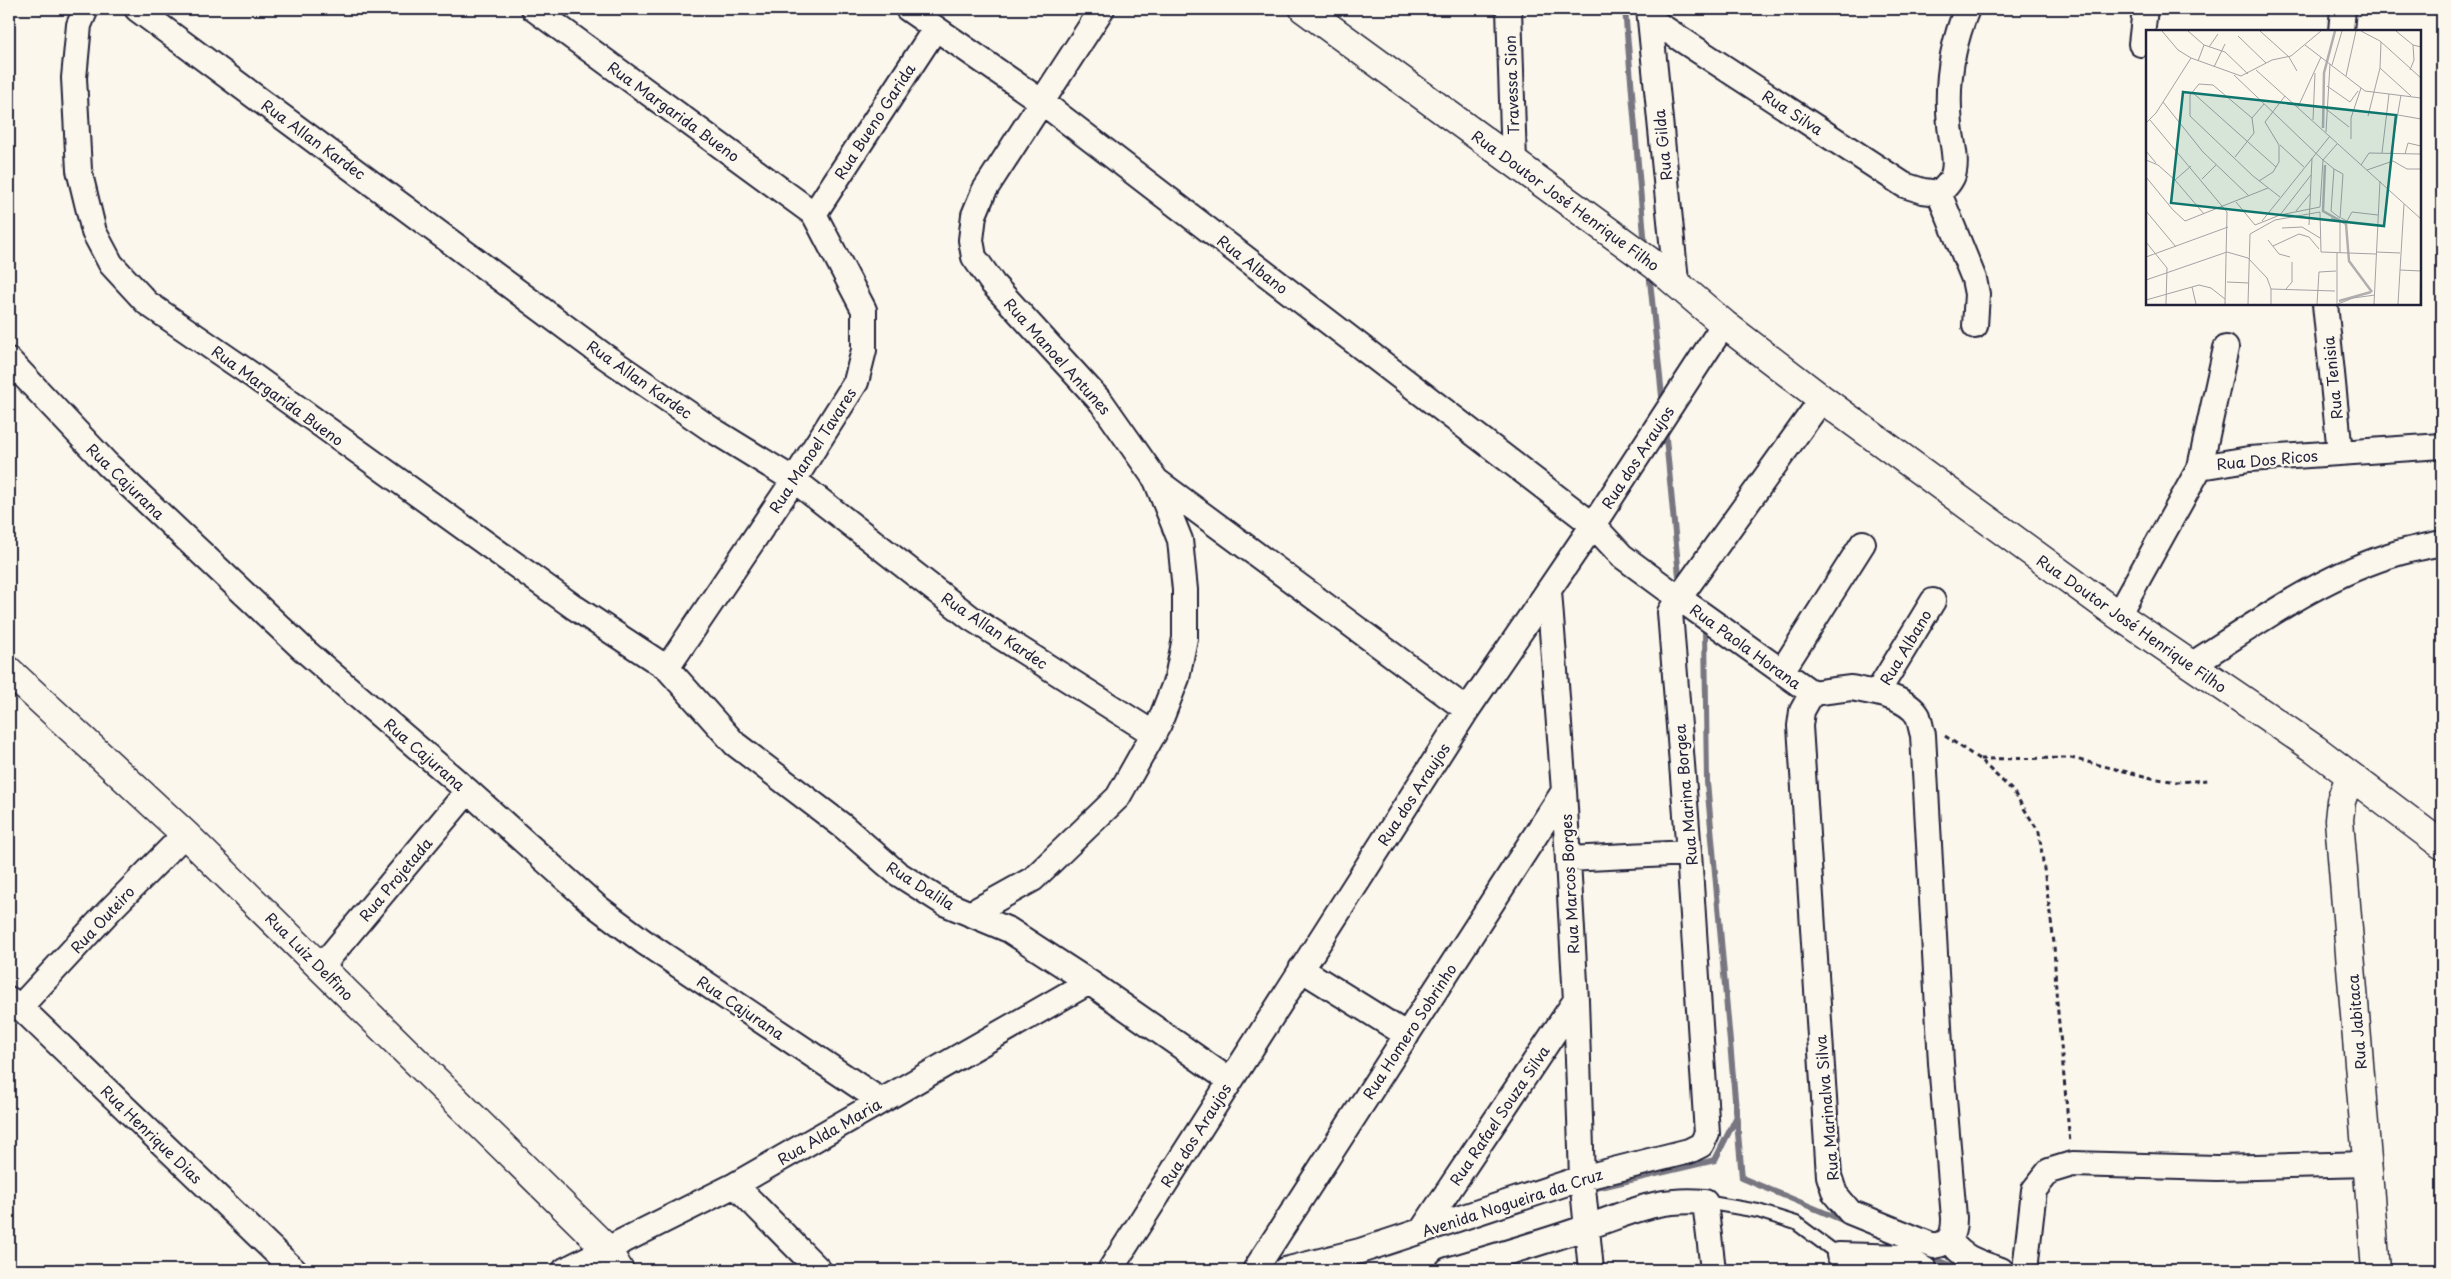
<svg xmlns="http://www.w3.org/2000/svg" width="2451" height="1279" font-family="'Playpen Sans',sans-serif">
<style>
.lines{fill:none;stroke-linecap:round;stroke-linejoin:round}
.stream{stroke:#787681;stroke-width:6}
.service-casing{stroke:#22223b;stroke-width:16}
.minor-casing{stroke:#22223b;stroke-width:28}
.tertiary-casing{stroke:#22223b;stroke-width:31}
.path{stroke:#22223b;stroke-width:3;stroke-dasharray:5 4;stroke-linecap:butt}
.service{stroke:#fbf7ec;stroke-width:12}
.minor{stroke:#fbf7ec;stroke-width:24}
.tertiary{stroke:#fbf7ec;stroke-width:28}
.labels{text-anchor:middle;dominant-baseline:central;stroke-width:5;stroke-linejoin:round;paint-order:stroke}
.street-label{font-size:15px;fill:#22223b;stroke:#fbf7ec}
.inset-river{fill:none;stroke:#b1aeb0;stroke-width:2.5}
.inset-road{fill:none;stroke:#a4a2a5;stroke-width:1}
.view{fill:#0f766e;fill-opacity:0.15;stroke:#0f766e;stroke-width:2.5}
.inset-edge{fill:none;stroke:#22223b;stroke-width:2.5}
</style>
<rect width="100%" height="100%" fill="#fbf7ec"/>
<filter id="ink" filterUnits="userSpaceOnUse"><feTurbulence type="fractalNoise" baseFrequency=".02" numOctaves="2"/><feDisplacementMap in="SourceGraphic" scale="10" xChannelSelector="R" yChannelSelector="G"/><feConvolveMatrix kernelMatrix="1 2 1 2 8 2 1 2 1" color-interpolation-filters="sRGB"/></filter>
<g filter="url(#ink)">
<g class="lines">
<!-- stream -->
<path class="stream" d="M1625,9L1645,247
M1649,271L1663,406
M1665,428L1679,576L1682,584
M1702,624L1705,629L1707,782L1742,1178L1847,1222
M1588,1190L1715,1160L1736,1118
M1923,1254L1962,1270"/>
<!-- service casing -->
<g class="service-casing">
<path id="service" d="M1705,1202L1758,1211L1796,1223L1839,1255L1841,1270"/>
</g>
<!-- minor casing -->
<g class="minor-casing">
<path id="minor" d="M86,9L79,25L74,78L79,170L94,232L111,264L147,303L252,375L574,607L667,668L735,744L844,827L897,873L944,903L1009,930L1089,982L1229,1080
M137,9L603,355L711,429L794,480L971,618L1154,734
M534,9L814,214L864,310V350L856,382L794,480L667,668
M908,9L1042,102L1593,525L1622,556L1679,598L1670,612L1689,853L1707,1134L1701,1145L1689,1151L1582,1178L1360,1251L1285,1270
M1509,9L1514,162
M1649,9L1676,281
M1650,19L1904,185L1923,191L1939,193
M2341,31L2343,9
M2141,44L2145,9
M1939,193C1946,187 1953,180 1954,171C1957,157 1951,139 1950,125C1946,84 1951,47 1967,9
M1939,193L1974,279L1977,294L1975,326
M814,214L935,29
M2325,304L2340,453
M9,360L107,464L304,650L468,791L596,906L644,942L881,1101
M2200,467L2226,348
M1157,481L1467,710
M1549,591L1564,791L1576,1000L1582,1178L1591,1270
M2118,615L2200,467L2249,459L2442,446
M2191,665C2256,624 2322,575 2398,553C2412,549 2427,546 2442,543
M1782,671L1863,543
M1851,688C1871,692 1906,696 1918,716C1920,722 1921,729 1923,735L1941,1063L1954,1218C1954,1234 1951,1243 1934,1246L1850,1212L1835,1194L1829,1176L1800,726L1802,711L1812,693Z
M1812,693L1679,598L1822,399
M1877,693L1933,601
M1568,859L1689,853
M970,914L1033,879L1118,797L1159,724L1177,678L1185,638V590L1180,540L1156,480L1102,403L993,284L974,257L971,240L974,215L984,191L1102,9
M321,967L468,791
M1301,969L1407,1035
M9,999L20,1007L294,1270
M20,1007L109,911L185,834
M735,1185L819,1270
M1422,1230L1576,1000
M1950,1240C1962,1259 1981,1263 2001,1270
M1839,1255L1904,1257L1925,1270
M565,1270L735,1185L1089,982
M1110,1270L1467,710L1593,525L1724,324
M1255,1270L1564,791
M1448,1270C1495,1256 1542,1243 1587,1227C1632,1212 1656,1198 1705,1202L1713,1270
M2025,1270L2034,1190L2049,1171L2072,1164L2217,1168L2369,1164"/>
</g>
<!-- tertiary casing -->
<g class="tertiary-casing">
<path id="tertiary" d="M1304,9L1656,266L1724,324L1822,399L2118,615L2315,749L2442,845
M9,671L185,834L606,1248L619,1270
M2350,776L2341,801L2339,820L2376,1270"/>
</g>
<!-- path -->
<path class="path" d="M1945,736L1979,759L2013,791L2039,832L2054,943L2056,991L2070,1143
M1980,759L2071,758L2152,778L2177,782L2209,780"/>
<!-- service -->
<use href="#service" class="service"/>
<!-- minor -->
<use href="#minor" class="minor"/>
<!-- tertiary -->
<use href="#tertiary" class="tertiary"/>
</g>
</g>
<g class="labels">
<!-- street labels -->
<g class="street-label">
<text transform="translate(1511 85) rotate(-92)">Travessa Sion</text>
<text transform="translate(674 111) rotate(36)">Rua Margarida Bueno</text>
<text transform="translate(1793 112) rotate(33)">Rua Silva</text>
<text transform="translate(874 121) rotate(-57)">Rua Bueno Garida</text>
<text transform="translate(314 139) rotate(36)">Rua Allan Kardec</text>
<text transform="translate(1662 145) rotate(-96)">Rua Gilda</text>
<text transform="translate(1566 200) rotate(36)">Rua Doutor José Henrique Filho</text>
<text transform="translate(1253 264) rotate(38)">Rua Albano</text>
<text transform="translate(1058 356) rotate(48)">Rua Manoel Antunes</text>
<text transform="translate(2332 378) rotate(-96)">Rua Tenisia</text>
<text transform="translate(640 379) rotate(35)">Rua Allan Kardec</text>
<text transform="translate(278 395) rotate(36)">Rua Margarida Bueno</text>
<text transform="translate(812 450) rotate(-57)">Rua Manoel Tavares</text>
<text transform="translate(1637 457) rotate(-57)">Rua dos Araujos</text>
<text transform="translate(2267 459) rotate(-5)">Rua Dos Ricos</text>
<text transform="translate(126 481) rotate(44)">Rua Cajurana</text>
<text transform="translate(2132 623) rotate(35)">Rua Doutor José Henrique Filho</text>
<text transform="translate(995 630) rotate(34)">Rua Allan Kardec</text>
<text transform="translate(1746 646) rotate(36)">Rua Paola Horana</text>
<text transform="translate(1905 647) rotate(-59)">Rua Albano</text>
<text transform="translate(425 754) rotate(41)">Rua Cajurana</text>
<text transform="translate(1413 794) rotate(-57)">Rua dos Araujos</text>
<text transform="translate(1685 795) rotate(-95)">Rua Marina Borgea</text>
<text transform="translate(395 879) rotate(-50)">Rua Projetada</text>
<text transform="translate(1569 884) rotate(-93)">Rua Marcos Borges</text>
<text transform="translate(921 885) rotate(32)">Rua Dalila</text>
<text transform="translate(102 919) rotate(-47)">Rua Outeiro</text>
<text transform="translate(310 956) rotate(45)">Rua Luiz Delfino</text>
<text transform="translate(741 1007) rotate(34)">Rua Cajurana</text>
<text transform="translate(2356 1022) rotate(-95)">Rua Jabitaca</text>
<text transform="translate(1409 1031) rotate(-57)">Rua Homero Sobrinho</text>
<text transform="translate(1826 1108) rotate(-95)">Rua Marinalva Silva</text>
<text transform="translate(1499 1115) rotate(-56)">Rua Rafael Souza Silva</text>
<text transform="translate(829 1131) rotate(-30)">Rua Alda Maria</text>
<text transform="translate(152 1134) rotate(44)">Rua Henrique Dias</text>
<text transform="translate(1195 1135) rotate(-58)">Rua dos Araujos</text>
<text transform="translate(1512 1202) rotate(-18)">Avenida Nogueira da Cruz</text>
</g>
</g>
<!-- overview -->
<g transform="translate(2146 30)">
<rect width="275" height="275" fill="#fbf7ec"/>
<path class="inset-river" d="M177,98L178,43L189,1M179,135L177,181L200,194L203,231L226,262M193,271L225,262"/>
<path class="inset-road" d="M16,1L32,20L45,28L95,46L126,30L145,26L175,1M42,1L58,15L79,22L102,44M114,1L143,27L151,41M215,1L234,11L275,48M250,1L267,15L275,17M92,6L120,33M159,15L219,61L275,68M63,17L72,4M52,31L58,15M186,35L196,1M68,37L79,14M234,38L265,66M110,40L275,189M264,40L268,30L267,15M88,45L177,130L174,177L134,185L109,195L90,172M200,46L210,1M181,56L204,72L212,61M46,62L130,137M17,72L57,122L103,166M152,77L175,27M180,79L203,97M252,85L275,89M222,86L234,38L235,12M106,88L118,74M4,90L81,182L79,274M167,90L169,43M0,93L10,83L45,28M180,102L184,34M205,109V88L215,58M134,115L158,137M0,121L10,133M236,123L243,64M245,123L255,65M259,124L262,113L275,116M89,127L108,103L106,88L67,55L53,54L44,65V86L107,146L134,167M0,130L12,135L29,150L58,184M215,135L223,123L274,124M188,139L197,144L194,188L185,181ZM188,139L177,130L191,114M221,140L247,131L261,139H275M0,147L27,180L39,191L122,158M56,149L70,135M29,150L45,136M113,151L127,142L133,132V115L119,92L139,66M0,181L30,217M150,181L164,164M134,185L165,145M185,188L194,192V223M195,188L201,191L206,182L232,185M116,191L184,106M163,195L166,128M136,198L156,197L174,208M122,210L133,224L144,227M0,212L21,238L20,274M127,216L153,204L163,207L173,219M230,222L254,223M0,227L82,197M254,240L275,241M0,250L81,222L102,228L121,248L125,259V274M81,252L103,253M46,257L50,274M125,259L189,261M140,259L146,252V232M0,270L53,255L65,258L79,269M102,274L104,204L129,190L174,182L175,222L230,224M171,274L173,242L190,241M191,274V223M192,274L207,268L229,265M228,274L234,151M252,274L258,174M274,274L275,218"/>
<path class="view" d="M37,62L250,85L238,196L25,173Z"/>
<rect width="275" height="275" class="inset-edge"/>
</g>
<!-- margin -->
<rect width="2451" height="1279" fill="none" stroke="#fbf7ec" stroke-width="30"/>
<rect x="15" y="15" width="2421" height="1249" fill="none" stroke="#22223b" stroke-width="2" filter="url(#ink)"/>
</svg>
